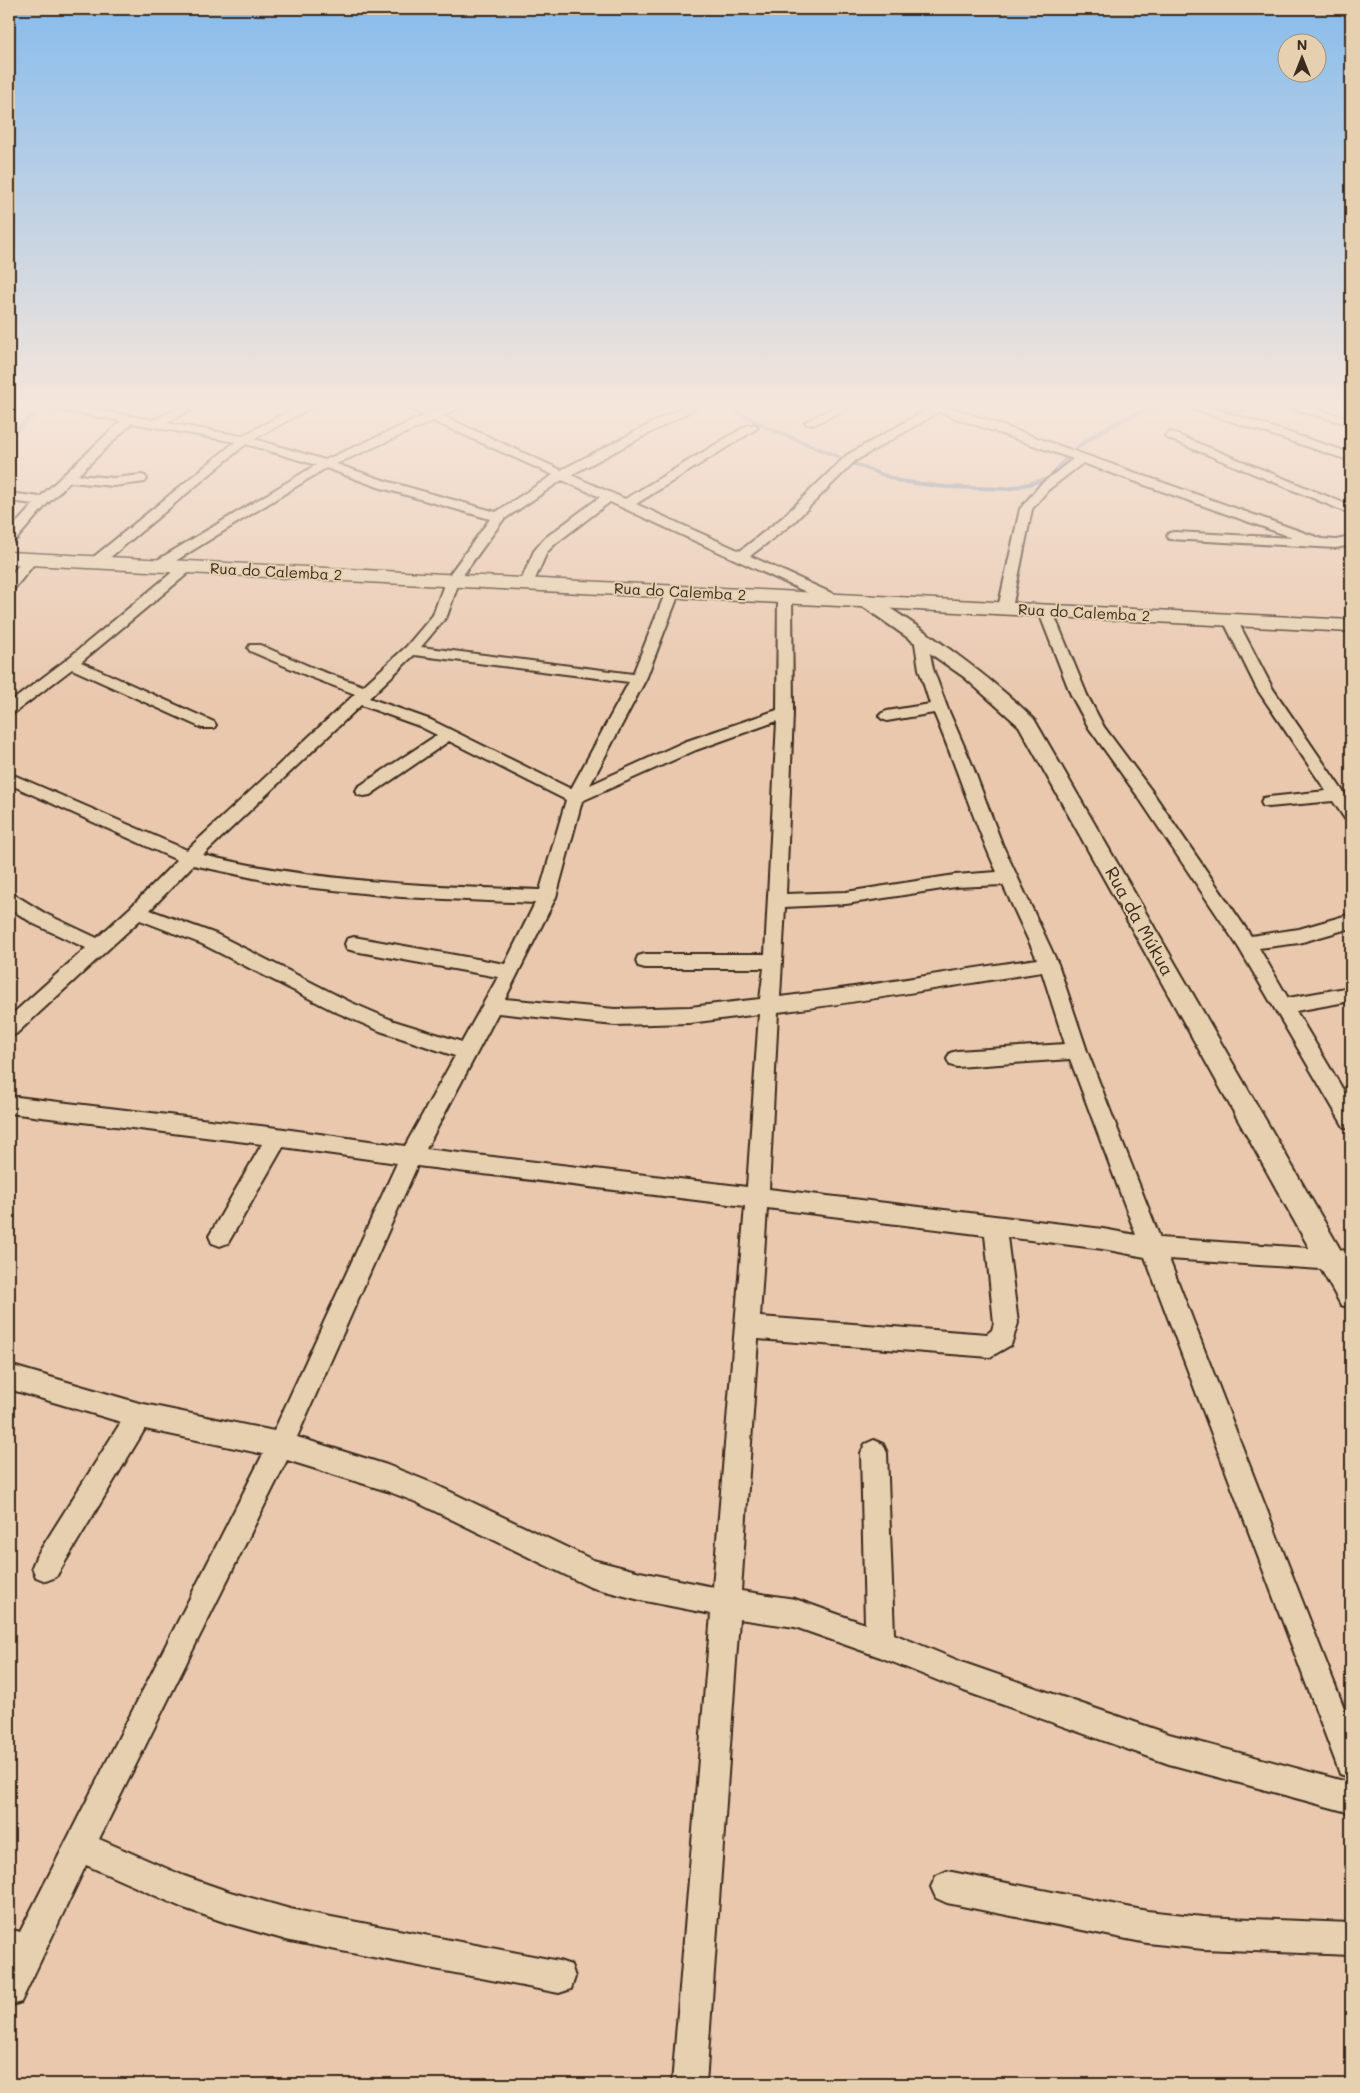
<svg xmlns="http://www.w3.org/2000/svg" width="1360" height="2093" font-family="Mali,sans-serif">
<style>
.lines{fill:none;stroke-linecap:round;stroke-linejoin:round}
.stream{stroke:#73889e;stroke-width:4}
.minor-casing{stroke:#3b2a1e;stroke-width:4}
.tertiary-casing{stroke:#3b2a1e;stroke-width:4}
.secondary-casing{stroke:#3b2a1e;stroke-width:3}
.minor{fill:#e6d0af;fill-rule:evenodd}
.tertiary{fill:#e6d0af;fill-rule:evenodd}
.secondary{fill:#e6d0af;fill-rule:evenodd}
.labels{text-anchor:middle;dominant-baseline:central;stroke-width:4;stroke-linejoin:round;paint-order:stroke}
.far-street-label{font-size:15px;fill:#3b2a1e;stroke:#e6d0af}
.street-label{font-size:18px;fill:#3b2a1e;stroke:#e6d0af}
</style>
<rect width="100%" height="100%" fill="#e9c8ae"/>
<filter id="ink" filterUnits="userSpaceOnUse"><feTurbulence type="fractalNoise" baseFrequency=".02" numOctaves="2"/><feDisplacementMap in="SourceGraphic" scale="10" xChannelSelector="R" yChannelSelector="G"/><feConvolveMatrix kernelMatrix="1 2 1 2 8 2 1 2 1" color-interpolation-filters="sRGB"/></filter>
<g filter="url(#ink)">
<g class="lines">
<!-- stream -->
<path class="stream" d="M731,406L734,410L768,428L839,457
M1214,406L1242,411L1257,406
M9,436L39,411V406
M852,463L899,481L946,487L1008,489L1052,478C1072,441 1122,417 1161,406"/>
<!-- minor casing -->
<g class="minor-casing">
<path id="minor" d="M48,406H73L153,420L183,406H198L166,423L242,436L299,406H314L254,439L325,460L424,416L405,406H420L434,412L447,406H463L443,416L561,470L685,406H700L571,475L625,499L748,425H756L758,427L756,429L636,504L740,551L783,517L847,455L930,408L928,406H947L1322,539L1336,540L1351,537V545L1336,548L1169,539L1167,536L1169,533L1174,532L1294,538L1083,463L1048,490L1032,509L1012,608L1005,612L1000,611L998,608L1020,509L1040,485L1073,459L939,412L855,461L793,523L750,556L838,596L840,599L838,602H828L610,502L555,544L547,552L532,586H522L520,583L534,551L545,538L600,497L562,480L503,520L460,579L447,616L421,647L633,674L666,591L668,588H678L680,591L646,679L590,785L684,742L777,710L778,597L780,594H790L792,597L793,713L786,894L846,892L955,875L997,872C973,820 956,765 934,713L887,721L882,719L879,716L882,713L887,711L930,704L919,669L914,637L916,634H926L933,669L947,707L971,762L1002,844L1058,964L1087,1051L1160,1238L1351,1251V1271L1169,1259L1351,1726V1778L1340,1774L1336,1763L1145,1257L1103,1249L1007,1237L1018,1323L1011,1345L990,1357L758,1339L741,1591L795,1599L865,1624L861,1453L865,1444L874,1440L883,1444L887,1453L894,1634L964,1663L1169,1734L1351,1783V1813L1169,1764L964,1691L880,1657L795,1627L739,1619L706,2084H672L711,1614L640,1600L590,1587L416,1502L387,1491L287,1460L99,1839L184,1876L230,1892L290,1909L559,1961L571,1965L575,1977L571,1989L559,1993L290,1941L230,1924L181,1907L86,1865L21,2002L9,2006V1929L20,1932L263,1454L145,1429L56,1577L46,1581L36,1577L32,1567L36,1557L121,1422L9,1389V1365L139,1403L274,1431L397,1163L283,1147L228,1243L220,1246L212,1243L209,1236L262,1144L9,1113V1096L277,1128L405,1146L455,1056L380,1031L336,1012L202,944L140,920L16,1034L9,1037V1017L86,948L34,924L9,908V894L15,895L46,914L97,938L131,907L177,860L9,784V773L187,850L355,694L308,676L250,651L248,648L250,645H260L318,670L363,686L406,647L433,615L446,579L490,519L378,487L326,468L164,568H154L152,565L154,562L316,465L246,444L101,565H91L89,562L91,559L235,442L132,423L78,475L114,478L141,475L145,476L147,479L145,482L114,486L70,482L47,504L14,542L9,543V531L34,504L9,501V493L40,497L121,421L54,409ZM433,421L553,475L496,512L386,481L336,464ZM414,655L629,682L571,789L431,720L369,698ZM361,705L419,726L437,735L358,787L356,791L358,795L364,796L370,795L449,741L566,800L540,890C425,886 315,882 203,855ZM777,721L765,954H645L638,956L636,961L638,966L645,968H764L760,999L690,1007L615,1009L505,999L556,897L582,801L696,750ZM193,865L286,885L401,897L535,903L505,964L354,937L347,939L345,944L347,949L354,951L498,977L462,1042L394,1021L350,1002L216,934L150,910ZM1003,885L1037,959C951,971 866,987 780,997L785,907L846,904L955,887ZM1042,972L1065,1044L957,1051L950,1053L947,1059L950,1065L957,1067L1070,1059L1136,1235L1103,1229L769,1189L778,1012C867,1001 954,985 1042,972ZM498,1013L615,1025L690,1023L759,1014L747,1187L426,1149ZM417,1166L745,1206L713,1587L640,1572L593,1560L432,1483L387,1465L297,1437ZM767,1208L985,1235L994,1323L992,1330L987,1334L760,1317Z
M837,406H852L815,424H807L805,422Z
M1189,406H1206L1351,453V461L1191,408Z
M1287,406H1306L1351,419V425L1289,408Z
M1171,432L1351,506V514L1167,438L1165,436L1167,434Z
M31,555L38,559L14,589L9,590V577L26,556Z
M187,563L192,564L194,567L192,570L81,662L214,722L216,725L214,728H202L72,669L14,713L9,715V703L66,660L182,564Z
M1045,606L1052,610L1087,695L1104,727L1151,790L1251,936L1299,929L1351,914V928L1299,943L1259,948L1288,998L1351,987V1001L1296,1011L1351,1103V1130L1344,1127L1239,948L1139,798L1089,728L1071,695L1038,610Z
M1230,616L1235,617L1237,620L1273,689L1351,803V821L1345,819L1333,801L1269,807L1263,806L1261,802L1263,798L1269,797L1326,791L1257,689L1223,620L1225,617Z
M947,1871L1147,1911L1203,1917L1351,1923V1955L1203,1949L1147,1943L947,1903L936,1898L931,1887L936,1876Z"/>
</g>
<!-- tertiary casing -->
<g class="tertiary-casing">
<path id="tertiary" d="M867,596L873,597C930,634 985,672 1034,719L1351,1268V1308L1341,1305L1019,726L964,677L861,605L858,601L861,597Z"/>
</g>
<!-- secondary casing -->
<g class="secondary-casing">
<path id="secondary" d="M9,552L1351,620V632L9,564Z"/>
</g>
<!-- minor -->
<use href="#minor" class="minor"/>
<!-- tertiary -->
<use href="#tertiary" class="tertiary"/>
<!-- secondary -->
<use href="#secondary" class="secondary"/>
</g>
</g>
<!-- sky -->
<linearGradient id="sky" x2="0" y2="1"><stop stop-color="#88bcec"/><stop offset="0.58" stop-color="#f5e6db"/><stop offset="1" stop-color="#f5e6db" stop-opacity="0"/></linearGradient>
<rect width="1360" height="699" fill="url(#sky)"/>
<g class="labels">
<!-- far-street labels -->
<g class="far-street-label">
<text transform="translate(276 571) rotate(3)">Rua do Calemba 2</text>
<text transform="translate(680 591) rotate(3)">Rua do Calemba 2</text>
<text transform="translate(1084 612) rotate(3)">Rua do Calemba 2</text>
</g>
<!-- street labels -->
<g class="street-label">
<text transform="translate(1140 921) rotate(61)">Rua da Múkua</text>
</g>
</g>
<!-- margin -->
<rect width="1360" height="2093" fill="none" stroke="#e6d0af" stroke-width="30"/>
<rect x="15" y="15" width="1330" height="2063" fill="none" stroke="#3b2a1e" stroke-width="2" filter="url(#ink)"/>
<!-- north arrow -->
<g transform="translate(1302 58)"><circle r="24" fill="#e6d0af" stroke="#a28e75"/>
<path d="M0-4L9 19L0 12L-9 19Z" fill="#3b2a1e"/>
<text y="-8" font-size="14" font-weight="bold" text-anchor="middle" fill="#3b2a1e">N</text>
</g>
</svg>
